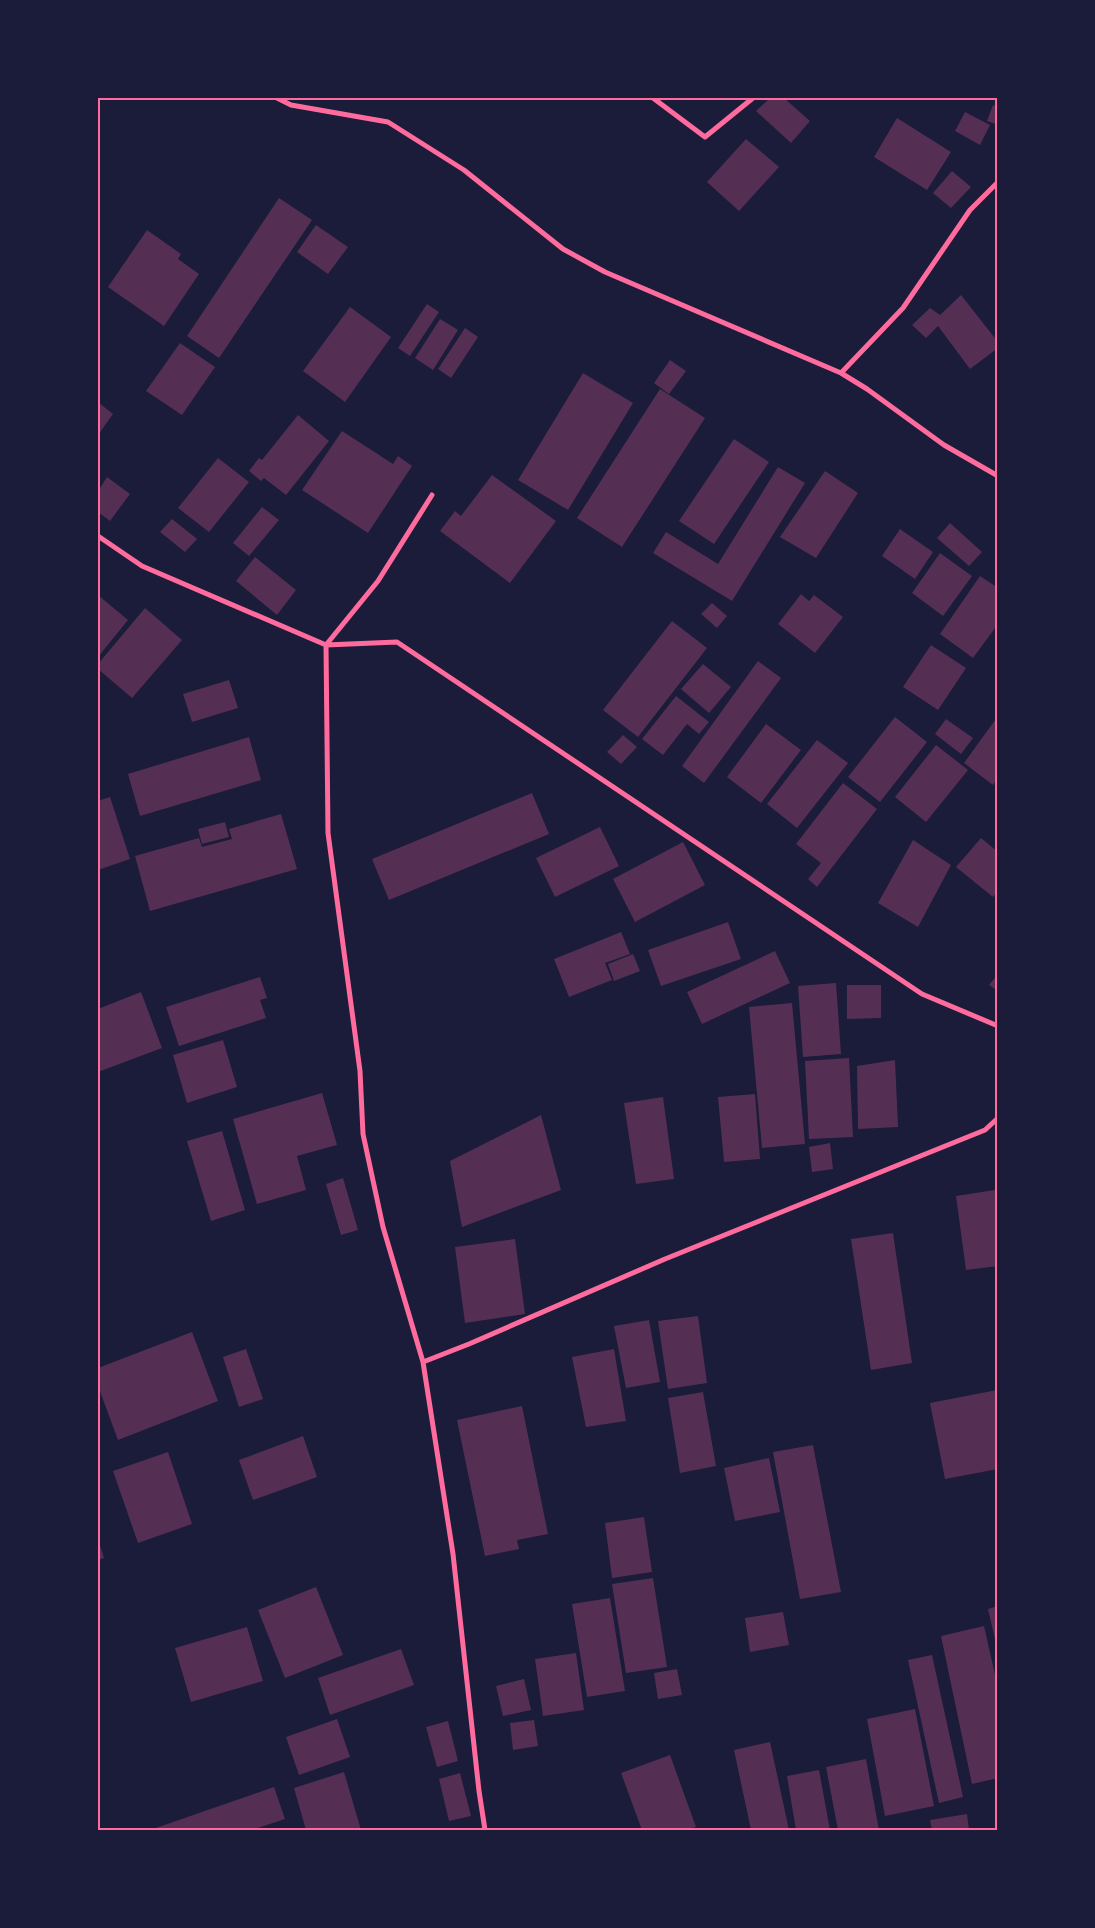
<svg xmlns="http://www.w3.org/2000/svg" width="1095" height="1928" font-family="'Asap Condensed',sans-serif">
<style>
.building{fill:#542f53}
.lines{fill:none;stroke-linecap:round;stroke-linejoin:round}
.minor{stroke:#ff6b9d;stroke-width:5}
.neatline{fill:none;stroke:#ff6b9d;stroke-width:2}
</style>
<rect width="100%" height="100%" fill="#1b1b3a"/>
<!-- building -->
<path class="building" d="M770,98H784L810,121L791,143L756,111Z
M993,105L998,107V125L987,121Z
M965,112L990,125L980,145L955,131Z
M897,118L951,152L927,190L874,157Z
M746,139L779,167L739,211L707,182Z
M952,171L971,187L951,208L933,193Z
M279,198L312,220L219,358L187,336Z
M316,225L348,247L328,274L297,252Z
M147,230L181,254L178,259L199,274L164,326L108,287Z
M961,295L998,342V348L970,369L938,326L926,338L912,325L930,308L940,315Z
M427,304L439,312L410,356L398,348Z
M350,307L391,337L345,402L303,371Z
M440,319L458,330L433,370L415,358Z
M465,328L478,337L451,378L438,369Z
M180,343L215,367L182,415L146,391Z
M670,360L686,371L669,394L654,383Z
M583,373L633,403L568,510L518,480Z
M660,389L705,418L622,547L577,518Z
M98,402L113,414L98,435Z
M298,415L329,441L286,495L264,478L261,481L249,471L259,458L262,460Z
M342,431L393,464L398,456L412,466L368,533L302,490Z
M734,439L769,462L714,544L679,521Z
M218,458L249,482L209,532L178,508Z
M778,467L805,483L732,601L653,553L666,532L718,564Z
M825,471L858,493L816,558L780,537Z
M492,475L556,521L510,583L440,531L455,511L461,516Z
M107,477L130,494L110,521L98,512V491Z
M262,507L279,520L249,556L233,543Z
M172,519L197,539L185,552L160,532Z
M950,523L982,552L969,566L937,538Z
M900,529L933,552L915,579L882,556Z
M940,553L972,576L943,616L912,593Z
M255,557L296,590L277,615L236,581Z
M980,576L998,588V624L973,658L940,634Z
M801,594L809,601L814,595L843,617L815,653L778,624Z
M98,595L128,620L98,657Z
M712,603L727,616L717,628L701,614Z
M145,608L182,640L132,698L98,669V664Z
M672,621L707,648L638,737L603,710Z
M931,645L966,668L938,710L903,687Z
M758,661L781,678L704,783L682,766Z
M703,664L731,687L709,713L681,689Z
M229,680L238,708L192,722L183,694Z
M676,696L709,722L699,734L687,724L663,755L642,739Z
M998,716V778L993,785L964,763Z
M895,717L927,742L880,802L848,777Z
M946,719L973,738L961,754L935,734Z
M766,724L801,750L761,803L727,777Z
M623,735L637,747L621,764L607,752Z
M249,737L261,780L140,816L128,774Z
M817,740L848,763L797,828L767,804Z
M936,745L968,770L926,822L895,797Z
M843,783L877,809L817,887L808,879L821,863L796,844Z
M532,793L549,834L389,900L372,859Z
M110,797L130,859L98,870V801Z
M281,814L297,869L150,911L135,856L199,838L202,847L232,839L229,829Z
M225,822L229,837L202,844L198,829Z
M600,827L619,866L555,897L536,858Z
M981,838L998,852V891L993,897L956,867Z
M913,840L951,865L918,927L878,903Z
M683,842L705,885L635,922L613,879Z
M728,922L741,959L661,986L648,950Z
M621,932L630,954L605,963L612,980L569,997L554,959Z
M775,951L790,983L702,1024L687,992Z
M633,954L640,971L614,981L608,964Z
M998,974V991L989,985Z
M260,977L267,998L260,1000L266,1018L179,1046L166,1007Z
M836,983L841,1054L803,1057L798,986Z
M847,985H881V1018L847,1019Z
M141,992L162,1048L98,1072V1009Z
M792,1003L805,1144L762,1148L749,1007Z
M223,1040L237,1087L187,1103L173,1055Z
M849,1058L853,1137L809,1139L805,1061Z
M895,1060L898,1127L858,1129L857,1066Z
M322,1093L337,1145L297,1156L306,1190L257,1204L233,1119Z
M755,1094L760,1159L724,1162L718,1097Z
M663,1097L674,1179L636,1184L624,1103Z
M541,1115L561,1190L462,1227L450,1161Z
M222,1131L245,1210L211,1221L187,1141Z
M830,1143L833,1169L812,1172L809,1147Z
M343,1178L358,1230L341,1235L326,1184Z
M995,1190L998,1206V1266L966,1270L956,1196Z
M893,1233L912,1363L871,1370L851,1239Z
M515,1239L525,1314L465,1323L455,1247Z
M698,1316L707,1383L668,1389L658,1321Z
M649,1320L660,1382L626,1388L614,1326Z
M192,1332L218,1401L118,1440L98,1386V1368Z
M246,1349L263,1399L239,1407L223,1357Z
M614,1349L626,1421L586,1427L572,1357Z
M997,1390L998,1469L945,1479L930,1403Z
M703,1392L716,1466L680,1473L668,1398Z
M522,1406L548,1534L517,1540L519,1549L485,1556L457,1420Z
M303,1436L317,1477L253,1500L239,1460Z
M813,1445L841,1592L800,1599L773,1452Z
M168,1452L192,1524L138,1543L113,1471Z
M769,1458L780,1512L735,1521L724,1468Z
M644,1517L652,1572L612,1578L605,1523Z
M98,1539L104,1558L98,1560Z
M653,1578L667,1667L626,1673L612,1584Z
M316,1587L343,1655L285,1678L258,1610Z
M610,1598L625,1691L587,1697L572,1604Z
M998,1606V1648H997L988,1609Z
M783,1612L789,1645L750,1652L745,1618Z
M984,1626L998,1688V1778L972,1784L941,1636Z
M247,1627L263,1681L191,1702L175,1648Z
M401,1649L414,1685L330,1715L318,1678Z
M576,1653L584,1710L543,1716L535,1659Z
M932,1655L963,1797L939,1803L908,1660Z
M677,1669L682,1695L658,1699L654,1673Z
M524,1679L531,1710L503,1716L496,1686Z
M915,1709L934,1806L885,1816L867,1719Z
M337,1719L350,1757L299,1775L286,1737Z
M534,1720L538,1746L513,1750L510,1723Z
M448,1721L458,1761L437,1767L426,1727Z
M770,1742L789,1830H751L734,1750Z
M670,1755L696,1827L686,1830H642L621,1773Z
M866,1759L879,1830H838L826,1767Z
M819,1770L830,1830H796L787,1776Z
M344,1772L361,1830H306L294,1788Z
M460,1773L471,1816L449,1821L439,1779Z
M274,1787L285,1819L252,1830H150Z
M967,1814L969,1830H932L930,1820Z"/>
<g class="lines">
<!-- minor -->
<path class="minor" d="M277,98L291,105L388,122L464,170L563,249L605,272L841,373L867,389L944,445L998,476
M653,98L705,137L753,98
M841,373L903,308L970,210L998,182
M432,495L378,581L326,645L328,833L360,1071L363,1134L383,1227L423,1362L453,1554L479,1791L485,1830
M98,536L142,566L326,645L397,642L922,994L998,1026
M423,1362L469,1344L665,1259L985,1130L998,1118"/>
</g>
<!-- border -->
<rect width="1095" height="1928" fill="none" stroke="#1b1b3a" stroke-width="198"/>
<rect x="99" y="99" width="897" height="1730" class="neatline"/>
</svg>
